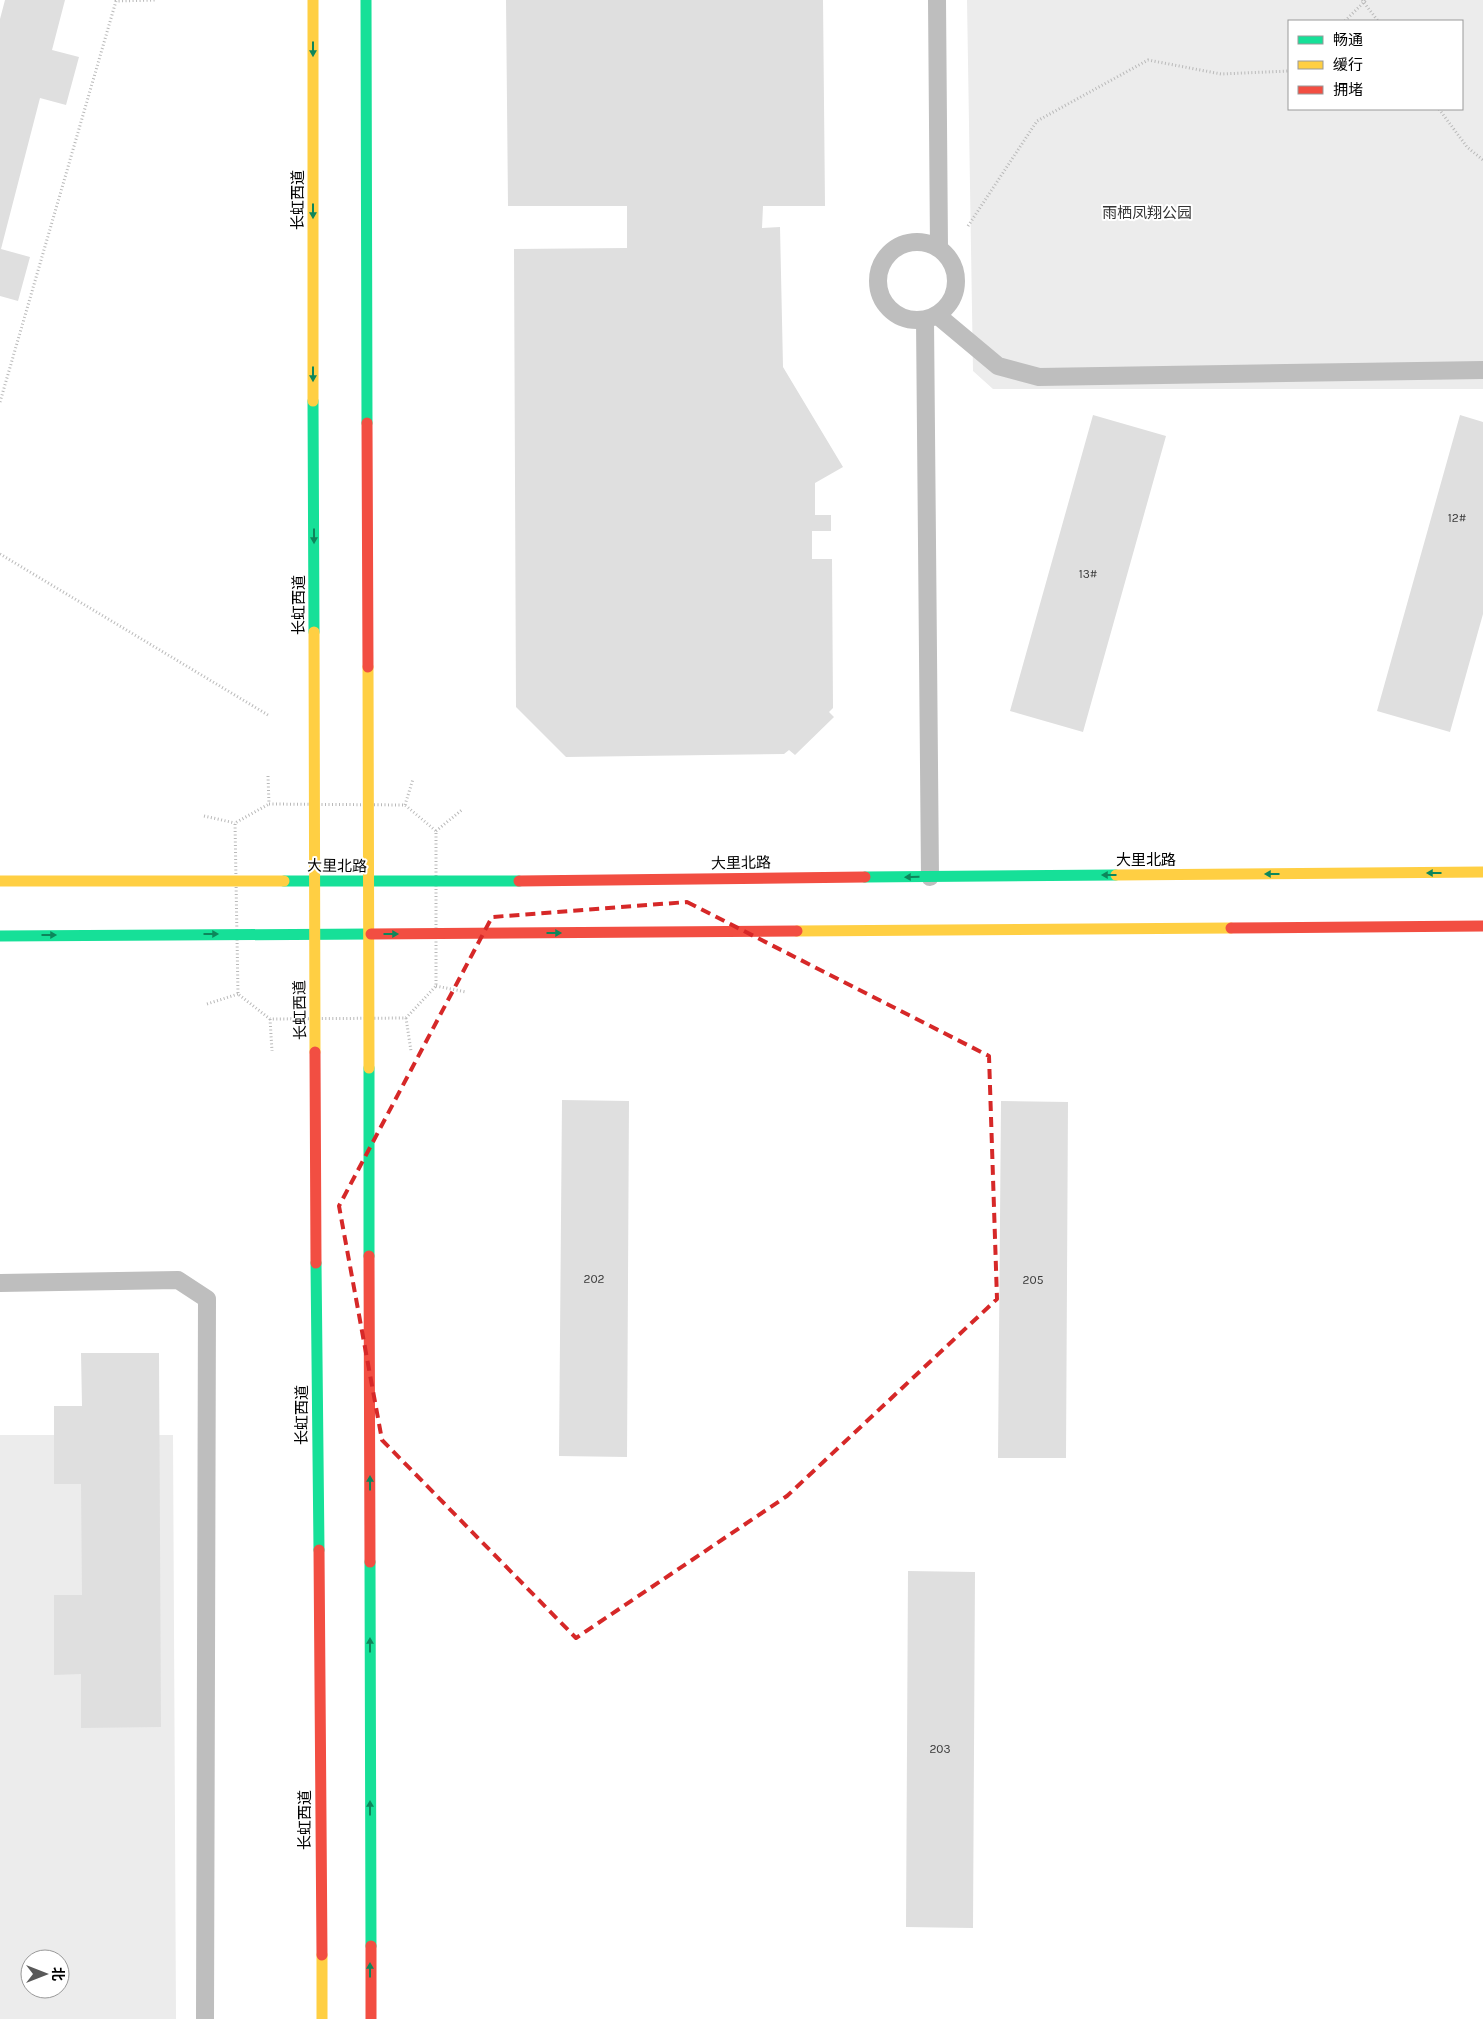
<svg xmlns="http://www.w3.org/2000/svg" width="1483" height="2019" font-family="Karla,'Noto Sans SC',sans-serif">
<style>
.green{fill:#ececec;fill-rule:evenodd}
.building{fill:#dfdfdf}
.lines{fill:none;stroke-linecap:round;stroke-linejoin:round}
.path{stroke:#b9b9b9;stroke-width:3;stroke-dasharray:1 2.5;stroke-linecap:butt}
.lane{stroke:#bebebe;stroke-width:18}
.fast{stroke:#16e098;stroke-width:11}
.slow{stroke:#ffcf43;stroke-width:11}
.jam{stroke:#f24e42;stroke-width:11}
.oneway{fill:#0d865b}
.marked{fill:none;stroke:#d62828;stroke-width:4;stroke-dasharray:10 6;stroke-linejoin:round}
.labels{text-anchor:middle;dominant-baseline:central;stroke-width:4;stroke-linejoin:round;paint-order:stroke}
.number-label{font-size:12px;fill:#383838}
.street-label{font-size:15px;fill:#000;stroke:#fff}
.park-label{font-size:15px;fill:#333;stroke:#fff}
</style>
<rect width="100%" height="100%" fill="#fff"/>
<!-- green -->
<path class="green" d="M967,0H1483V389H993L973,371ZM1289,21H1462V109H1289Z
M0,1435H173L176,2019H0ZM30,1959H60V1989H30Z"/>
<!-- building -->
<path class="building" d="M5,0H65L52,50L79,57L66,105L40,98L1,249L30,257L18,301L0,296V19Z
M506,0H823L825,206H763L762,228L780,227L783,367L843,467L815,483V515H831V531H812V559H832L833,708L829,712L834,717L795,755L789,750L784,754L566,757L516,707L514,249L627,248V206H508Z
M1093,415L1166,436L1083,732L1010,711Z
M1460,415L1483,422V614L1450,732L1377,711Z
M562,1100L629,1101L627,1457L559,1456Z
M1001,1101L1068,1102L1066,1458H998Z
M81,1353H159L161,1727L81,1728V1674L54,1675V1595H82L81,1484H54V1406H82Z
M908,1571L975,1572L973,1928L906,1927Z"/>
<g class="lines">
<!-- path -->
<path class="path" d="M1362,0L1378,21
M1345,21L1366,0
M1439,109L1467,147L1483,160
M968,226L1037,121L1148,60L1221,74L1289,71
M0,402L116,1L156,0
M0,554L268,715
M268,776L269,804
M269,804L405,805L436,831V986L406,1018L270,1019L238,994L235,823Z
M405,805L413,779
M204,816L235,823
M436,831L463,809
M436,986L466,992
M207,1004L238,994
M406,1018L411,1051
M270,1019L272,1051"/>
<!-- lane -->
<path class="lane" d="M937,0L939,247
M878 281a39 39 0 1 1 78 0a39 39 0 1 1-78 0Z
M937,315L998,366L1039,377L1483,370
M925,320L930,877
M0,1283L178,1280L207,1299L205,2019"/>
<!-- fast -->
<path class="fast" d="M366,0L367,423
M313,401L314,632
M865,877L1116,875
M284,881H519
M0,936L371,934
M369,1068V1256
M316,1263L319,1550
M370,1562L371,1946"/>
<!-- slow -->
<path class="slow" d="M313,0V401
M314,632L315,1052
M368,667L369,1068
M1116,875L1483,872
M0,881H284
M797,931L1231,928
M322,1955V2019"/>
<!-- jam -->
<path class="jam" d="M367,423L368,667
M519,881L865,877
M1231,928L1483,926
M371,934L797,931
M315,1052L316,1263
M369,1256L370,1562
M319,1550L322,1955
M371,1946V2019"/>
</g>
<!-- one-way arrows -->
<defs><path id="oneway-solid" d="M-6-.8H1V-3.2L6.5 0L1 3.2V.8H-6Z" transform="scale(1.25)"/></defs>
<g class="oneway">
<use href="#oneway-solid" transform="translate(313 49) rotate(90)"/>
<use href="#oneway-solid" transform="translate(313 211) rotate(90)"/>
<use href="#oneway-solid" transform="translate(313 374) rotate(90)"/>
<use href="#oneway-solid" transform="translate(314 536) rotate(90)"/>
<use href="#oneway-solid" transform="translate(1434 873) rotate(180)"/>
<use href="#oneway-solid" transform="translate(1272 874) rotate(180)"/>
<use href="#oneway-solid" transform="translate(1109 875) rotate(180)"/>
<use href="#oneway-solid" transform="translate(912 877) rotate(179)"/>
<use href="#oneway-solid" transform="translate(554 933)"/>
<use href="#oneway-solid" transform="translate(211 934)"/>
<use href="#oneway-solid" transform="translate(391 934)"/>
<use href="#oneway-solid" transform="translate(49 935)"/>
<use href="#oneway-solid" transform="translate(370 1483) rotate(-90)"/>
<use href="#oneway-solid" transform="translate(370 1645) rotate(-90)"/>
<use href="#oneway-solid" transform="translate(370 1808) rotate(-90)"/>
<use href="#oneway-solid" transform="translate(370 1970) rotate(-90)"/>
</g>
<!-- marked area -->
<path class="marked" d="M687,902L989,1056L997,1299L787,1496L576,1638L382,1440L339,1206L492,917Z"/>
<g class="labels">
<!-- number labels -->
<g class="number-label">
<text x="1457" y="518">12#</text>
<text x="1088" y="574">13#</text>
<text x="594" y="1279">202</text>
<text x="1033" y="1280">205</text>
<text x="940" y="1749">203</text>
</g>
<!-- street labels -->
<g class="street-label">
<text transform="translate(298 200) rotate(-90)">长虹西道</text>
<text transform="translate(299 605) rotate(-90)">长虹西道</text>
<text x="1146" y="860">大里北路</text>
<text transform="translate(741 863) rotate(-1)">大里北路</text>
<text transform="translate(337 866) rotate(1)">大里北路</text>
<text transform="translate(300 1010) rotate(-91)">长虹西道</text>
<text transform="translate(302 1415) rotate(-90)">长虹西道</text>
<text transform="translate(305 1820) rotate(-90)">长虹西道</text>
</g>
<!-- park labels -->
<g class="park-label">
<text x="1147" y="213">雨栖凤翔公园</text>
</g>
</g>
<!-- legend -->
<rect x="1288" y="20" width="175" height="90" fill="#ffffff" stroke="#999999"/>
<rect x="1298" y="36" width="25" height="8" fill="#16e098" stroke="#999999"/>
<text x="1333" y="45" font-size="15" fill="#000000">畅通</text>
<rect x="1298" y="61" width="25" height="8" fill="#ffcf43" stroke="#999999"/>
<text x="1333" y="70" font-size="15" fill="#000000">缓行</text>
<rect x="1298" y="86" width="25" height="8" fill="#f24e42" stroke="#999999"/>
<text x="1333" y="95" font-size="15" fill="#000000">拥堵</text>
<!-- north arrow -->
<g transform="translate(45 1974) rotate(90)"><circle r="24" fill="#ffffff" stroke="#999999"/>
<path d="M0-4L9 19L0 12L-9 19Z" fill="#595959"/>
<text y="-8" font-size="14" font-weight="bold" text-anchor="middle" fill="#000000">北</text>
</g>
</svg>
